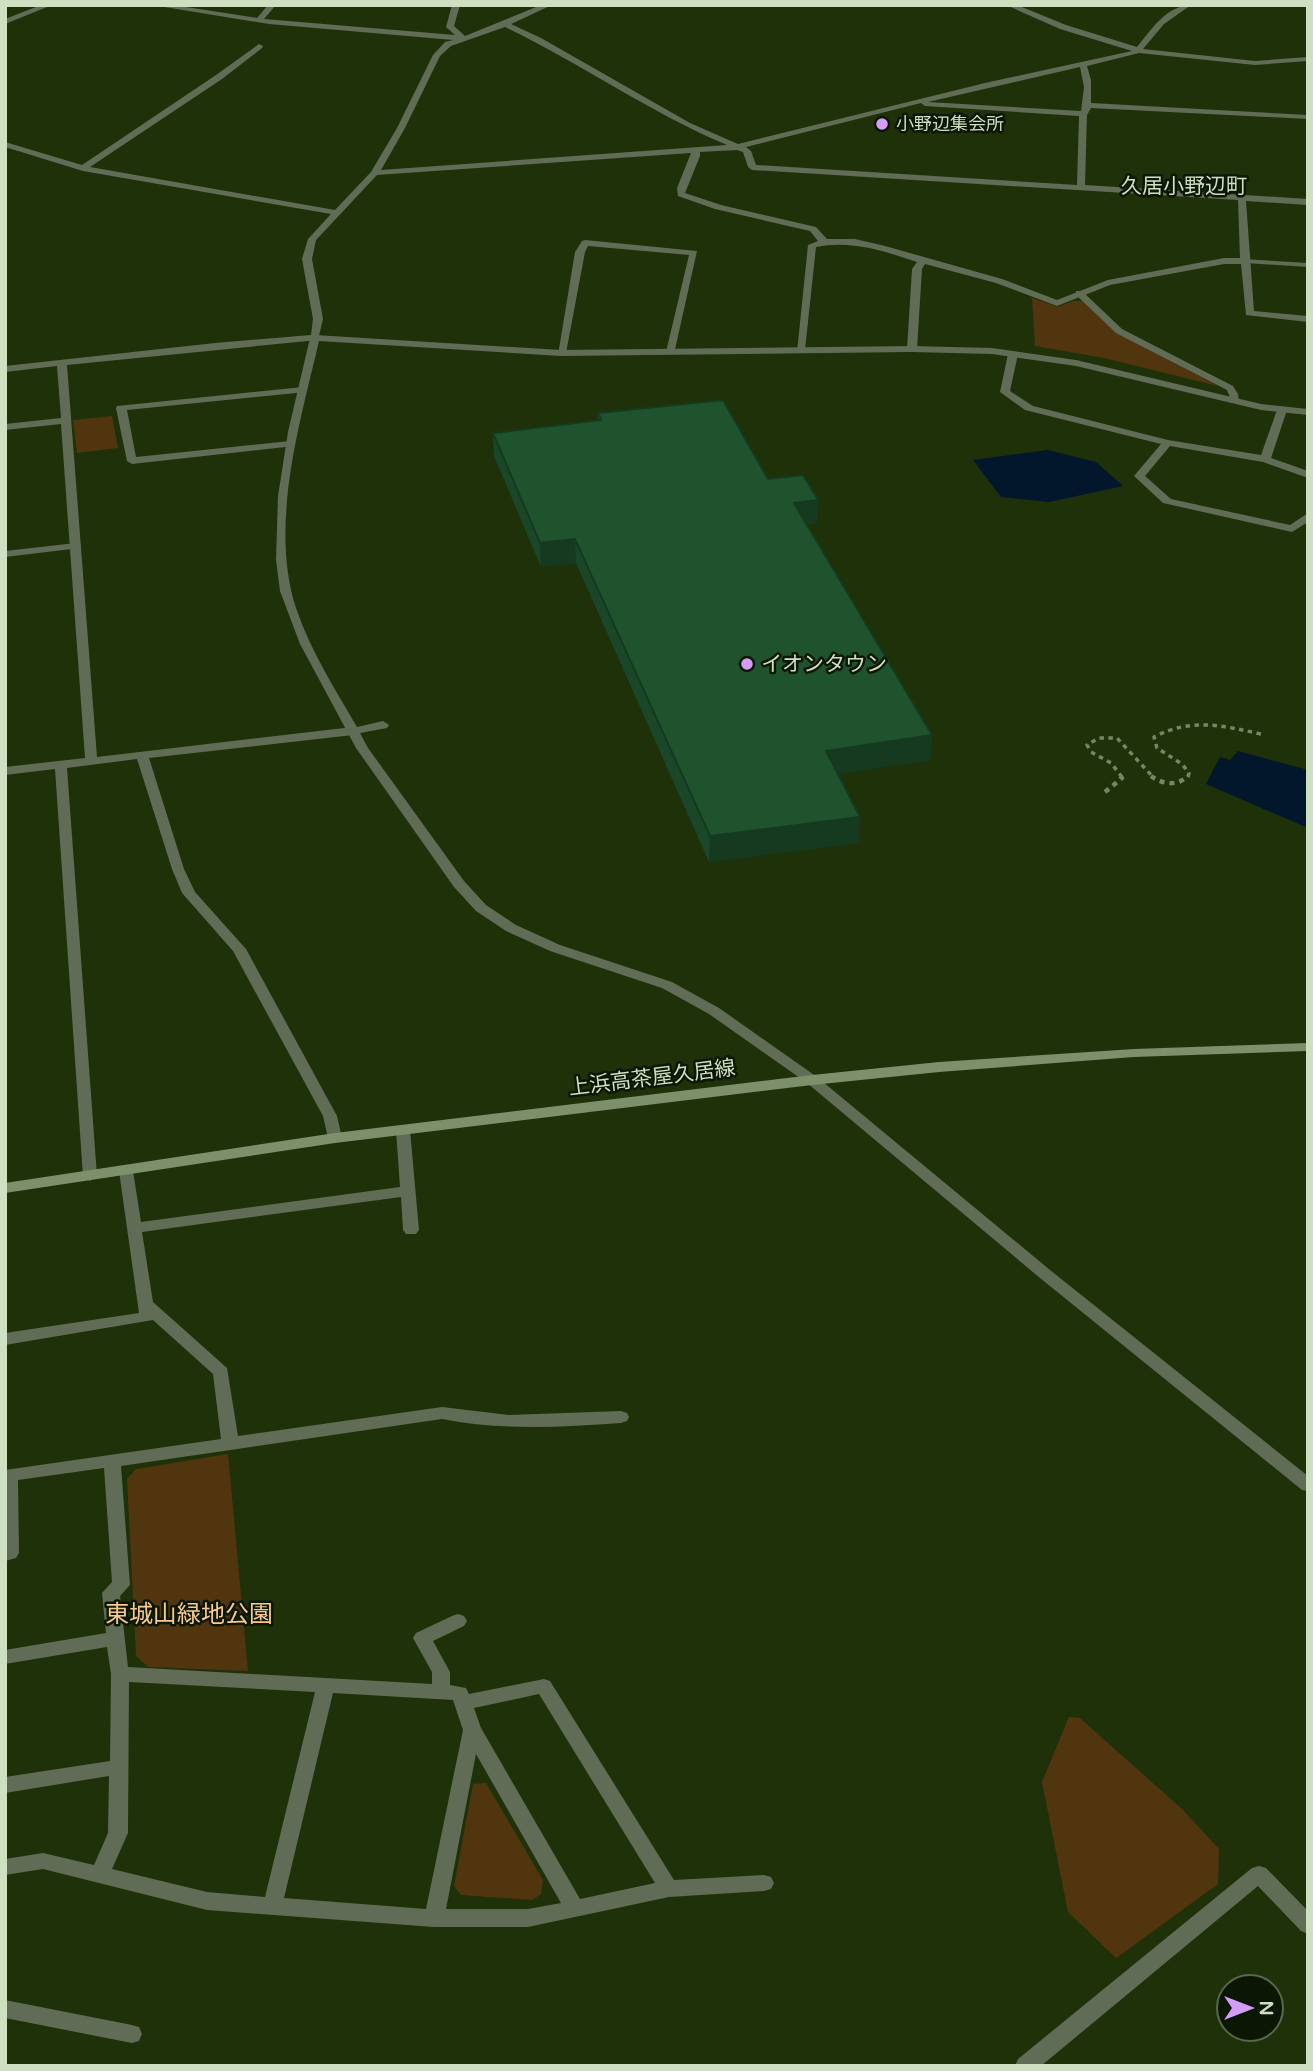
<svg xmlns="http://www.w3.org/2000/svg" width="1313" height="2071" font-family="'Varela Round','Noto Sans JP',sans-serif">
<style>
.green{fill:#51350f}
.water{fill:#02162c}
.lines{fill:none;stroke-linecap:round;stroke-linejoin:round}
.path-far1{stroke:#758662;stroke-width:3.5;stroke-dasharray:4.5 4.5;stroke-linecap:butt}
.path{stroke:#758662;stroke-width:4.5;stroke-dasharray:5 5;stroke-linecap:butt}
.service{fill:#606c55;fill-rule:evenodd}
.minor{fill:#606c55;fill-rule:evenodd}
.tertiary{fill:#606c55;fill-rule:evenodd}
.secondary{fill:#7d906c;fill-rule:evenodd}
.wall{fill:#1a4728}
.shaded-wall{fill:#153a20}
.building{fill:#1e532e;stroke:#153a20;stroke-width:2}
.poi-dot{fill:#d49cfb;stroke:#0c1703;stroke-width:2.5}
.labels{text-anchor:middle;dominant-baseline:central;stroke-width:5;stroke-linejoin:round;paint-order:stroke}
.far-poi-label{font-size:18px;fill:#cfdfc2;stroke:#0c1703;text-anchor:start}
.far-quarter-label{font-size:21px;fill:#cfdfc2;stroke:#0c1703}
.poi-label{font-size:21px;fill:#cfdfc2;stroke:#0c1703;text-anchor:start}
.street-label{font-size:21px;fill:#cfdfc2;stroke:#0c1703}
.near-park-label{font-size:24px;fill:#f9c88f;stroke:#0c1703}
</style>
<rect width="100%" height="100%" fill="#1f3108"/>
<!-- green -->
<path class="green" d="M1032,298L1058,307L1073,301H1082L1117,332L1218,386L1104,358L1035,346Z
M112,416L118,448L77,453L73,420Z
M228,1454L248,1671L148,1667L136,1656L127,1479L136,1469Z
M1069,1717L1080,1718L1183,1810L1219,1849L1218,1884L1116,1958L1068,1912L1042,1782Z
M486,1783L543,1880L541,1894L532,1900L461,1895L454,1886L473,1784Z"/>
<!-- water -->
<path class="water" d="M1048,450L1096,462L1123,486L1049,502L1001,497L973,460Z
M1238,751L1308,770V828L1206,784L1220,757L1230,760Z"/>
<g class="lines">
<!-- path-far1 -->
<path class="path-far1" d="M1122,777L1111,763L1091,752L1087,745L1099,738H1117L1153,777
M1188,777L1189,773L1182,764L1157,748L1154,737C1192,717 1225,726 1265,735"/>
<!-- path -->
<path class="path" d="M1151,776C1163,785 1178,786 1188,776
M1105,792L1122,778L1120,776"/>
<!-- service -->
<path class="service" d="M1242,259L1308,263V267L1245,263H1242Z
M1076,291H1082L1122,329L1233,386L1238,394L1239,401L1232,403L1227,390L1116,333L1076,295Z"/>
<!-- minor -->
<path class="minor" d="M41,5H52L5,24V19Z
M152,5H173L257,18L268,5H276L264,19L455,35L446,27L452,5H460L454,26L465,36L541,5H552L511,24L541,38L690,123L738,144L985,83L1132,51L1060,29L1006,5H1017L1066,25L1137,47C1151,30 1167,5 1191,5L1164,24L1143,49L1255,61L1308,57V61L1255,65L1139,53L1087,66L1091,80V103L1308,115V119L1091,108L1087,115L1085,185L1308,199V205L1246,201L1254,311L1308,316V322L1246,315L1241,264H1224L1110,285L1057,306L996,283L925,264L922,269L917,349L912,352L907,349L912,269L917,262C884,251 852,240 816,247L805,350L797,352L808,245L818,241L810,231L715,209L678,196L677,188L691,153L377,175L316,240L312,259L323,319L318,340L67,365L97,757L353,727L359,731L353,735L149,758L184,869L195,892L246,949L337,1116L342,1138L335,1143L328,1138L323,1116L233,951L182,893L172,869L137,759L67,768L97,1176L90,1181L83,1176L55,769L5,775V767L85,758L61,424L5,430V424L61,418L57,366L5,372V366L215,343L311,335L313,319L302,259L308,239L331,214L83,171L5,147V142L82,165L216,75L259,44L263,46L262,48L222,79L90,167L335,210L371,172L397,128L433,55L445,42L453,40L269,24ZM505,27C580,63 649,112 727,145L381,170L405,128L440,56L451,46ZM1080,67L1084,87L1081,111L928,102ZM921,103L925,106L1079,116L1077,185L756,165L751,151L746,147ZM737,150L743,152L748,167L752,170L1238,200L1240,258H1224L1108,280L1057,300L1002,279L885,246L855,239H827L816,227L721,205L685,193L700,156V152Z
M585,240L697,251L674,354L666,352L689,255L588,246L585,252L566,353L558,355L575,252L582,241Z
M1013,351L1018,354L1010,391L1033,406L1168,440L1261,455L1277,410L1286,408L1287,410L1271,458L1308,471V478L1263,462L1170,446L1145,476L1171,499L1290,525L1308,513V522L1292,532L1163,503L1134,476L1161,444L1025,410L1000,392L1008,354Z
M303,387L306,388V392L127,410L136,457L290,441L294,442V446L132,464L127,461L116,408L117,406Z
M403,1125L410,1130L419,1230L416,1234H406L403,1230L401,1197L142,1232L153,1302L227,1368L238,1436L442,1407L509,1415L621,1411L627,1413L629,1417L627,1421L621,1423C561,1427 502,1431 442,1419L121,1466L130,1585L120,1596L128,1667L432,1684V1672L413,1638L416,1633L452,1616L458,1614L464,1616L467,1621L464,1626L433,1641L450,1672V1685L466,1688L469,1694L544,1679L550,1681L674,1880L764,1875L771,1877L774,1883L771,1889L764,1891L669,1897L528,1927H434L207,1910L43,1869L5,1875V1859L43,1853L94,1865L108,1833L109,1776L5,1793V1777L110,1761L111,1674L107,1647L5,1664V1650L106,1633L102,1593L112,1582L104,1468L18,1480L19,1553L16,1558L5,1561V1470L221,1439L213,1374L153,1320L5,1345V1333L139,1313L119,1171L121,1167H131L133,1171L141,1222L400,1187L396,1130ZM129,1682L315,1692L265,1897L207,1892L112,1869L128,1833ZM333,1693L453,1700L463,1730L426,1909L284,1898ZM539,1694L655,1883L580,1899L481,1728L474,1708ZM476,1754L561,1903L528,1909H446Z
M1259,1866L1266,1868L1308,1911V1934L1301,1931L1258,1886L1041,2066H1015L1018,2059L1252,1868Z
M5,2000L132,2025L139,2027L142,2034L139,2041L132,2043L5,2018Z"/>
<!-- tertiary -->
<path class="tertiary" d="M315,335L561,350L912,346L992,348L1076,360L1261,404L1308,409V415L1261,410L1076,366L992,354L912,352L561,356L319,341C300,423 269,525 296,608C310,650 335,689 357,727L383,721L389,725L387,728L360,733L368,748L464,881L486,905L516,925L560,945L672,982L719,1008L817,1077L1050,1270L1308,1476V1491L1302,1490L1040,1278L807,1083L709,1014L662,988L550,951L506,931L476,911L454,887L356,748L300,644L280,591L276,560L278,496L288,432L310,338Z
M76,543L81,546L80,548L5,557V551Z"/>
<!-- secondary -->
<path class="secondary" d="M1308,1043V1051L1134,1057L939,1072L812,1085L335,1143L5,1193V1183L335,1133L812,1075L939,1062L1134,1049Z"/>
</g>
<!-- wall -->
<path class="wall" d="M598,413L768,479L817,523L807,524L932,735L930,760L838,774L859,843L709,862L576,563L541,567L494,456L493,433L598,421Z"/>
<!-- shaded-wall -->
<path class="shaded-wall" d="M818,500L817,523L793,526L794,503Z
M575,539L576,563L541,567L540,543Z
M932,735L930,760L825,776L826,751Z
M860,817L859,843L709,862L710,836Z"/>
<!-- building -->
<path class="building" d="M723,400L768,479L803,475L818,500L794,503L932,735L826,751L860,817L710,836L575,539L540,543L493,433L601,420L598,413Z"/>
<!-- markers -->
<g class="poi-dot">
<circle cx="882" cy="124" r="7"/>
<circle cx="747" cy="664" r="7"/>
</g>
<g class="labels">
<!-- far-poi labels -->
<g class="far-poi-label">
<text x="896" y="124">小野辺集会所</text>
</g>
<!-- far-quarter labels -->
<g class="far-quarter-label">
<text x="1184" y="186">久居小野辺町</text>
</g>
<!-- poi labels -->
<g class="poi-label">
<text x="761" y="664">イオンタウン</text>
</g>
<!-- street labels -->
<g class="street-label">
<text transform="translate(652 1078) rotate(-7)">上浜高茶屋久居線</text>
</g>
<!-- near-park labels -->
<g class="near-park-label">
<text x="189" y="1614">東城山緑地公園</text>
</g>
</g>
<!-- border -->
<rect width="1313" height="2071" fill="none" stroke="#cfdfc2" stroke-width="14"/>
<!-- north arrow -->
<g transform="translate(1250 2008) rotate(90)"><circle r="33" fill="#0c1703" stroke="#5a674f" stroke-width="2"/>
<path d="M0-5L12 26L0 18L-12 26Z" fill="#d49cfb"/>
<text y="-10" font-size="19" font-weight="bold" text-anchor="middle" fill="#cfdfc2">N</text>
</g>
</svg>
